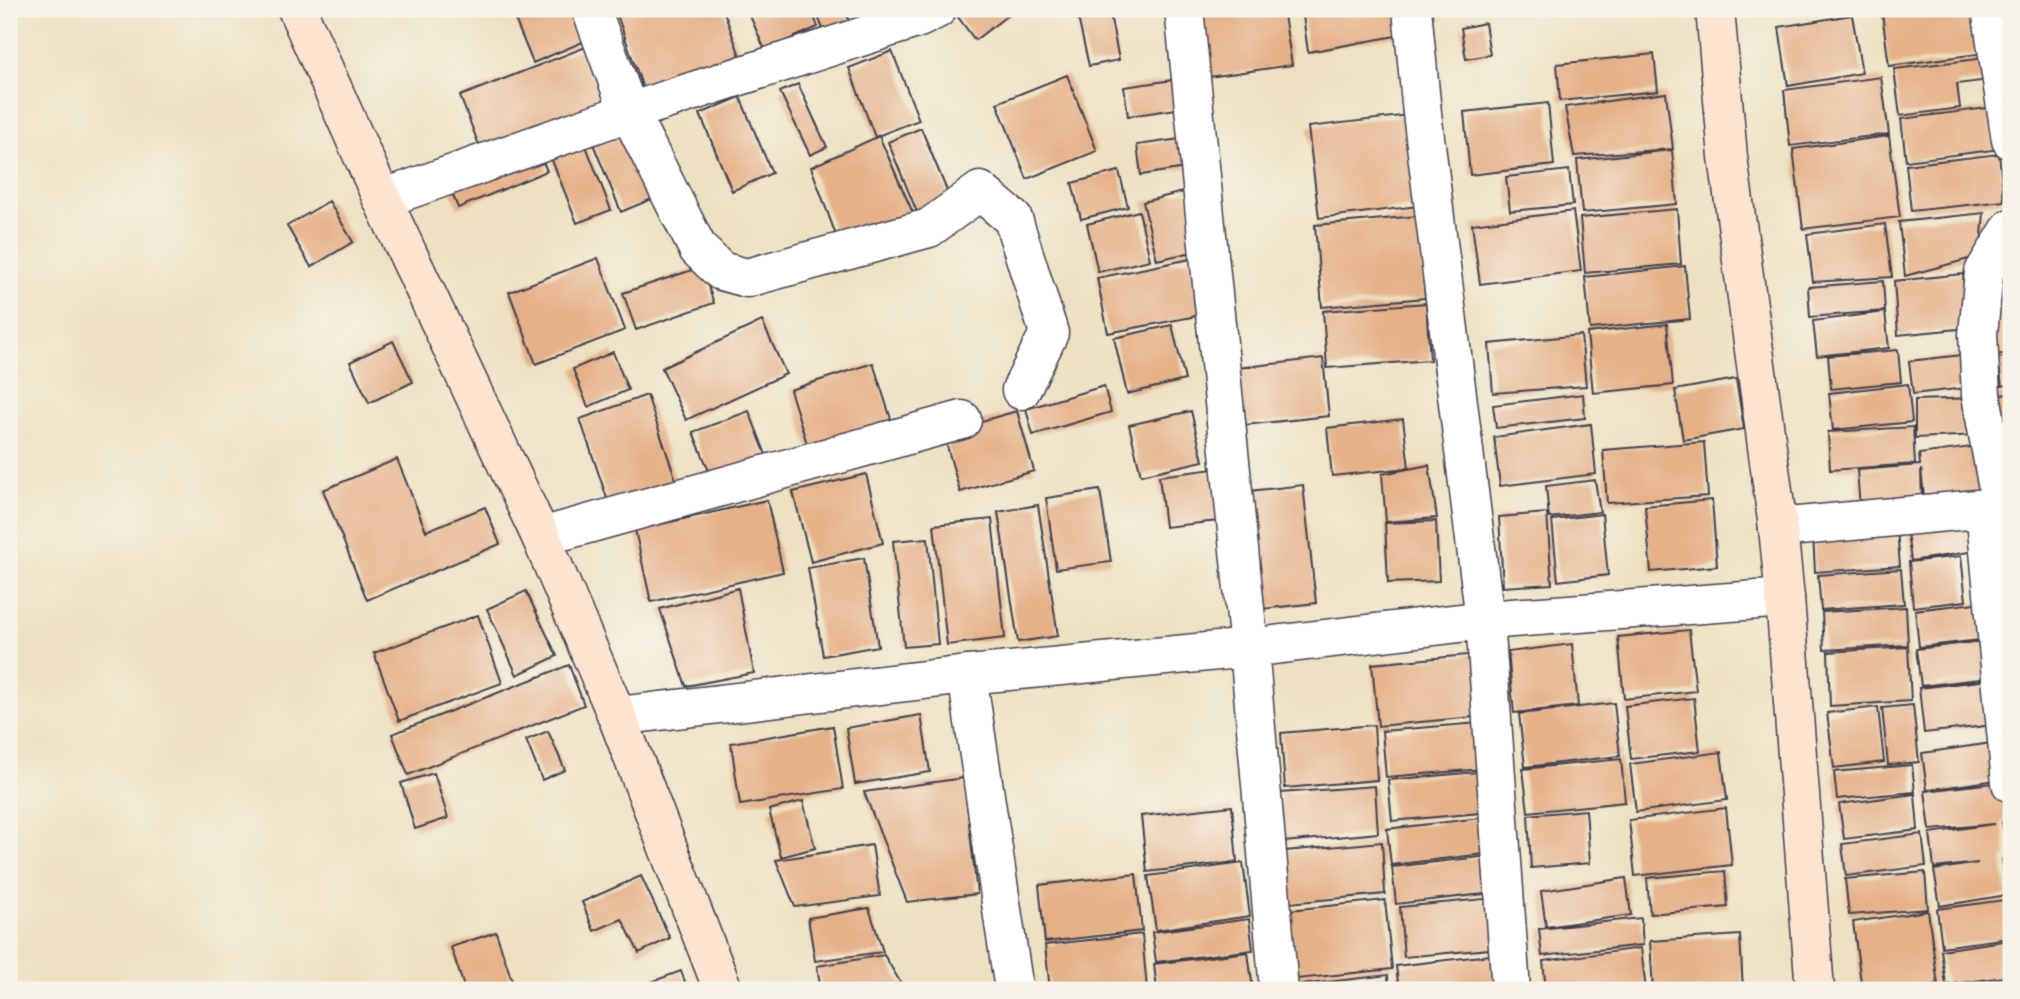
<svg xmlns="http://www.w3.org/2000/svg" width="2020" height="999" font-family="Itim,sans-serif">
<style>
.building{fill:#e5b188}
.lines{fill:none;stroke-linecap:round;stroke-linejoin:round}
.street-casing{stroke:#403f4f;stroke-width:41}
.secondary-casing{stroke:#403f4f;stroke-width:41}
.street{stroke:#fff;stroke-width:38}
.secondary{stroke:#fde4d1;stroke-width:38}
</style>
<rect width="100%" height="100%" fill="#f7f3e8"/>
<filter id="ink" filterUnits="userSpaceOnUse"><feTurbulence type="fractalNoise" baseFrequency=".0143" numOctaves="2"/><feDisplacementMap in="SourceGraphic" scale="14" xChannelSelector="R" yChannelSelector="G"/><feConvolveMatrix kernelMatrix="1 2 1 2 8 2 1 2 1" color-interpolation-filters="sRGB"/></filter>
<filter id="wash" filterUnits="userSpaceOnUse"><feTurbulence type="fractalNoise" baseFrequency=".00686" numOctaves="4" result="noise"/><feDisplacementMap in="SourceGraphic" scale="28" xChannelSelector="R" yChannelSelector="G"/><feGaussianBlur stdDeviation="1.57" result="paint"/><feColorMatrix in="noise" values="0 0 0 0 0 0 0 0 0 0 0 0 0 0 0 0 0 1.4 0 .05"/><feComposite in="paint" operator="in"/></filter>
<g filter="url(#wash)">
<rect width="100%" height="100%" fill="#ede1c1"/>
<g id="blocks">
<!-- building -->
<path class="building" d="M519,9H577L590,39L533,63L512,12Z
M615,9H723L740,56L644,91Z
M747,9H811L818,27L765,50Z
M815,9H844L850,23L825,34Z
M961,9H1016L975,40L955,13Z
M1076,9H1109L1119,60L1089,66Z
M1246,9H1283L1292,65L1208,77L1199,13Z
M1302,9H1403L1407,34L1308,52Z
M1915,9H1979L1985,53L1889,66L1882,13Z
M1852,15L1862,73L1788,86L1779,27Z
M1485,23L1490,55L1466,59L1461,28Z
M596,43L618,101L482,153L460,96Z
M892,51L919,120L875,137L849,68Z
M1654,54L1658,91L1560,101L1557,64Z
M1986,58L1989,80L1957,84L1960,108L1900,116L1894,69Z
M1067,75L1097,151L1027,179L997,103Z
M1881,77L1889,134L1790,146L1784,90Z
M1180,79L1184,108L1128,116L1124,87Z
M798,84L827,147L810,155L780,92Z
M1666,93L1673,149L1574,156L1565,107Z
M740,97L772,173L732,191L700,114Z
M1548,103L1554,165L1470,175L1464,112Z
M1995,107L2001,149L1906,161L1901,119Z
M1409,115L1419,206L1319,218L1308,127Z
M628,123L659,196L621,212L591,139Z
M921,128L952,203L919,217L888,142Z
M879,136L913,213L837,238L811,167Z
M1889,136L1900,217L1803,229L1793,149Z
M1188,138L1192,167L1141,175L1137,145Z
M584,141L611,210L577,223L550,155Z
M537,148L547,171L458,208L449,185Z
M1672,150L1677,204L1582,213L1577,160Z
M1999,154L2004,201L1911,211L1906,165Z
M1569,170L1573,205L1510,211L1506,177Z
M1119,171L1128,207L1081,219L1072,183Z
M1187,191L1201,250L1157,260L1143,202Z
M329,201L353,242L311,267L287,226Z
M1677,209L1681,264L1585,273L1580,218Z
M1139,211L1150,260L1098,272L1087,224Z
M1573,211L1581,271L1480,284L1472,224Z
M1984,213L1980,256L1905,276L1899,222Z
M1418,216L1425,298L1322,307L1315,225Z
M1885,224L1892,277L1813,282L1807,234Z
M598,258L625,330L536,364L509,292Z
M1191,259L1202,315L1108,333L1097,278Z
M1685,266L1690,319L1590,329L1585,277Z
M701,267L714,303L636,330L623,293Z
M2011,269V297L1993,300L1989,272Z
M1963,274L1968,328L1898,335L1894,281Z
M1883,281L1885,311L1810,317L1808,287Z
M2011,301V353L1993,355L1988,304Z
M1426,303L1430,360L1327,368L1323,311Z
M1885,312L1889,348L1817,356L1813,321Z
M762,321L786,374L686,420L662,368Z
M1667,324L1673,385L1593,393L1587,333Z
M1172,325L1185,380L1127,394L1114,338Z
M1581,335L1586,386L1493,393L1489,344Z
M393,341L413,382L369,403L350,362Z
M1898,350L1901,382L1831,389L1828,356Z
M613,352L628,390L588,407L573,369Z
M1971,354L1974,387L1913,394L1909,361Z
M2011,355V384L2002,386L1998,358Z
M1323,358L1329,416L1235,426L1229,369Z
M873,363L892,422L809,450L790,390Z
M1736,379L1744,429L1683,440L1675,390Z
M1908,384L1912,422L1833,430L1829,393Z
M1104,386L1111,412L1033,435L1026,409Z
M2011,393V452L2002,454L1992,397Z
M1583,394L1585,418L1496,428L1493,405Z
M647,395L678,486L611,510L580,419Z
M1978,398L1979,435L1915,438V400Z
M749,411L768,460L713,481L693,432Z
M1017,411L1034,471L960,492L943,432Z
M1191,411L1203,461L1141,475L1129,425Z
M1403,419L1409,468L1332,476L1327,428Z
M1591,424L1596,474L1500,486L1494,437Z
M1913,427L1915,464L1830,470L1828,432Z
M1704,442L1708,496L1607,503L1603,450Z
M1986,445L1993,497L1925,505L1921,469L1922,503L1860,508L1857,470L1920,465L1919,454Z
M397,459L426,531L485,507L500,544L367,600L323,490Z
M1429,465L1437,518L1386,522L1382,474Z
M1221,468L1227,520L1165,527L1159,476Z
M866,474L883,543L811,562L793,492Z
M1595,480L1600,512L1549,518L1546,486Z
M1303,485L1316,603L1262,609L1250,491Z
M1100,490L1111,562L1056,569L1046,498Z
M767,500L783,572L651,602L635,530Z
M1712,500L1717,566L1651,572L1645,506Z
M1038,505L1058,636L1018,642L998,512Z
M1547,513L1552,584L1503,587L1499,517Z
M1602,514L1608,575L1558,581L1552,520Z
M992,519L1005,638L947,645L934,525Z
M1436,521L1439,581L1388,583L1385,523Z
M1977,521L1982,550L1911,561L1907,533Z
M1897,529L1900,566L1815,572L1813,534Z
M928,538L938,644L904,647L893,541Z
M1961,556L1966,601L1913,607L1909,562Z
M864,558L878,646L823,656L808,568Z
M1901,569L1904,604L1821,610L1818,575Z
M738,588L754,673L686,686L660,609Z
M526,591L557,656L517,675L487,609Z
M1984,602L1989,639L1919,647L1915,610Z
M1906,607L1908,645L1824,650L1822,612Z
M478,615L502,683L399,721L374,653Z
M1689,630L1696,691L1624,699L1618,637Z
M1992,640L1996,677L1921,686L1916,649Z
M1572,644L1578,706L1514,713L1508,652Z
M1908,647L1911,701L1830,706L1828,652Z
M1478,654L1484,716L1378,726L1372,664Z
M569,665L584,705L408,775L392,734Z
M1989,680L1994,725L1924,733L1919,688Z
M1694,698L1700,751L1631,759L1625,706Z
M1614,703L1620,756L1525,767L1519,714Z
M1913,705L1919,762L1888,765L1882,708Z
M1878,707L1884,762L1834,768L1827,713Z
M921,715L930,772L855,784L846,728Z
M1479,723L1483,769L1386,777L1382,731Z
M1374,725L1377,780L1285,788L1281,733Z
M833,726L843,789L740,805L731,743Z
M548,731L565,770L542,780L526,740Z
M1999,742L2004,779L1927,790L1922,753Z
M1721,752L1727,800L1636,812L1630,764Z
M1621,759L1625,802L1528,812L1523,769Z
M1912,765L1915,792L1837,799L1834,772Z
M1477,772L1480,813L1392,821L1388,780Z
M434,773L448,818L415,829L401,783Z
M964,778L977,894L907,902L864,792Z
M2002,782L2006,821L2002,822L2007,858L2002,859L2007,895L1940,906L1934,870L1978,863L1934,868L1930,833L1994,824L1930,830L1925,791Z
M1375,786L1378,833L1284,842L1280,793Z
M1915,794L1918,830L1844,839L1839,804Z
M803,801L815,848L781,857L769,810Z
M1232,806L1237,862L1147,872L1141,816Z
M1726,808L1732,865L1635,876L1629,820Z
M1586,810L1590,863L1531,868L1528,815Z
M1480,818L1484,854L1391,865L1387,829Z
M1922,834L1926,866L1846,876L1842,844Z
M1382,842L1385,894L1289,903L1285,851Z
M872,845L880,896L795,907L776,860Z
M1489,856L1493,893L1396,904L1392,867Z
M1243,863L1250,916L1156,930L1148,876Z
M1725,871L1728,907L1650,914L1647,878Z
M1925,872L1928,909L1849,915L1845,879Z
M1136,874L1142,931L1045,942L1039,885Z
M641,876L670,938L639,953L622,919L594,931L582,902Z
M1626,878L1631,915L1546,927L1541,891Z
M1495,898L1500,948L1404,957L1400,907Z
M1385,900L1392,969L1297,979L1290,910Z
M2004,900L2009,938L1942,947L1937,909Z
M869,908L883,952L815,961L808,918Z
M1928,911L1938,985L1905,990H1862L1853,922Z
M1641,918L1643,945L1542,956L1539,929Z
M1249,919L1253,950L1156,962L1152,932Z
M496,932L515,990H465L451,947Z
M1142,934L1147,990H1050L1045,945Z
M1740,935L1743,990H1653L1650,941Z
M2010,940L2011,976L1946,985L1941,950Z
M1641,948L1646,990H1546L1543,961Z
M1248,952L1253,990H1157L1154,964Z
M1498,954L1502,990H1399L1396,966Z
M884,955L905,990H821L817,966Z
M681,971L688,990H651L648,983Z
M1388,975L1389,990H1292V986Z
M2011,979V990H1945V987Z"/>
</g>
</g>
<g filter="url(#ink)">
<use href="#blocks" fill-opacity="0" stroke="#403f4f" stroke-width="2"/>
<g class="lines">
<!-- street casing -->
<g class="street-casing">
<path id="street" d="M591,9L629,112L698,249L721,271L747,278L929,228L980,191L1013,219L1049,333L1021,390
M1184,9L1249,648L1279,990
M1412,9L1422,113L1485,620L1511,990
M1991,9L2011,140
M382,199L629,112L919,18L937,9
M2001,506L1981,395L1978,334L1984,272L2011,228
M1985,508L2011,783
M1778,528L2009,506
M541,537L962,420
M967,675L1014,990
M617,716L967,675L1249,648L1485,620L1785,598"/>
</g>
<!-- secondary casing -->
<g class="secondary-casing">
<path id="secondary" d="M297,9L382,199L541,537L617,716L723,990
M1715,9L1728,157L1778,528L1785,598L1815,990"/>
</g>
<!-- street -->
<use href="#street" class="street"/>
<!-- secondary -->
<use href="#secondary" class="secondary"/>
</g>
</g>
<!-- margin -->
<rect width="2020" height="999" fill="none" stroke="#f7f3e8" stroke-width="35"/>
</svg>
